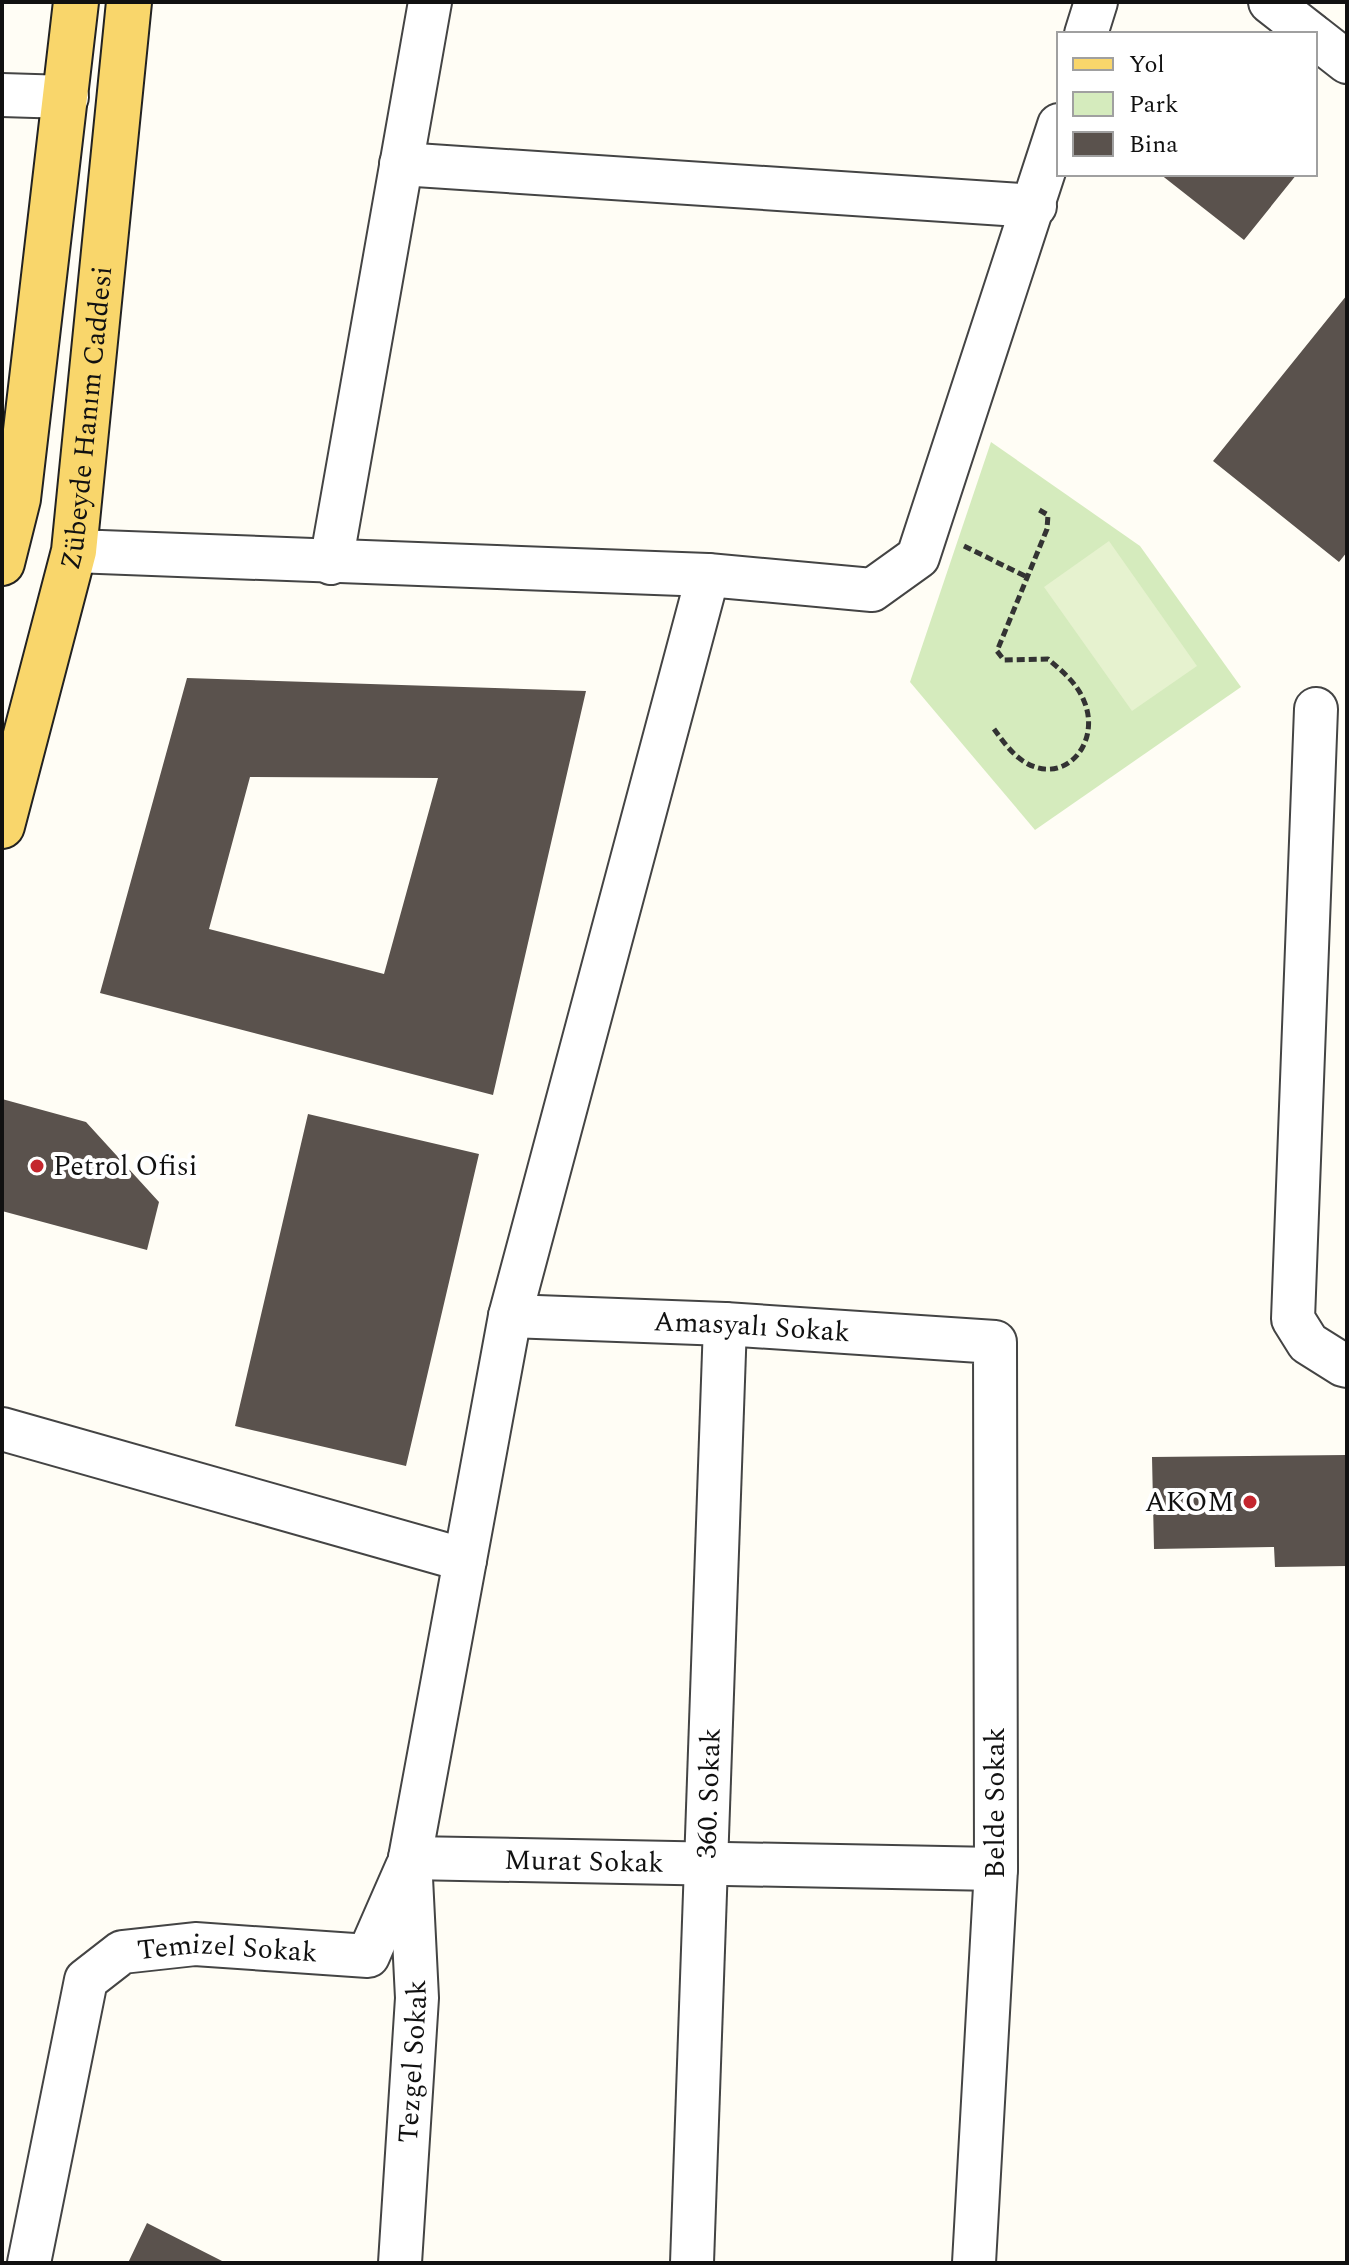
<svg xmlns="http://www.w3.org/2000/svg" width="1349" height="2265" font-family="Spectral,serif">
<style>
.green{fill:#d5ebbd}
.pitch{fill:#e6f2cf}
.building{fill:#5a524d;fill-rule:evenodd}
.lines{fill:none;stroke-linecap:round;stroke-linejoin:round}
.minor-casing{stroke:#444;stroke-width:46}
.major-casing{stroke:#222;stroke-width:48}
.path{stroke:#333;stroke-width:5;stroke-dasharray:8 4;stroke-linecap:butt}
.minor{stroke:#fff;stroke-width:42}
.major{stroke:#f9d66b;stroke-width:44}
.poi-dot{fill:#c4262e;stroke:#fff;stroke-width:3}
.labels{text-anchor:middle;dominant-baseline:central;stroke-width:8;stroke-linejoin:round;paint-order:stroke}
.street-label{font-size:28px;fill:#111;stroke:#fff}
.poi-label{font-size:28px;fill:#111;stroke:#fff;text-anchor:start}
</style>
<rect width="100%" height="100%" fill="#fffdf5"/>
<!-- green -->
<path class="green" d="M991,442L1140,546L1241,687L1035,830L910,682Z"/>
<!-- pitch -->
<path class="pitch" d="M1109,541L1197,666L1132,711L1044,587Z"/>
<!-- building -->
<path class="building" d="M1160,174H1297L1244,240Z
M1347,295V552L1339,562L1213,461Z
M187,678L586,691L493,1095L100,993ZM250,777L438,778L384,974L209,929Z
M2,1099L86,1122L159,1202L147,1250L2,1211Z
M308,1114L479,1154L406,1466L235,1426Z
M1347,1455V1566L1275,1567L1274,1547L1154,1549L1152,1457Z
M147,2223L226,2263H128Z"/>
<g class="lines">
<!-- minor casing -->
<g class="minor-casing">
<g id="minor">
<path d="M1270,2L1311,34"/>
<path d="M1086,34L1096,2"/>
<path d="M1315,37L1347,62"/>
<path d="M2,95L67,97"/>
<path d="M401,164L1035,206"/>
<path d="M74,551L708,575L872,590L918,557L1059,125"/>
<path d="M331,563L430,2"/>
<path d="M1316,709L1293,1319L1308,1343L1343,1365L1347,1366"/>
<path id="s1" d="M510,1316L725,1324L995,1342L996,1869L974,2263"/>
<path d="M2,1429L465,1560"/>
<path id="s2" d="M410,1858L996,1869"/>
<path id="s3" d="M29,2263L86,1980L122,1952L195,1944L368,1956L407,1867"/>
<path id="s4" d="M400,2263L417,1998L410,1858L510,1316L708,575"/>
<path id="s5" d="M692,2263L725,1324"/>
</g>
</g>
<!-- major casing -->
<g class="major-casing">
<g id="major">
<path d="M2,563L18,499L76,2"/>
<path id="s6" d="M2,826L74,551L129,2"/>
</g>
</g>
<!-- path -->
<path class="path" d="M964,546L1027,577
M994,729C1002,740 1011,753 1023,761C1064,788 1102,743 1084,701C1077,683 1062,671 1048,659L1004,660L997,651L1047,529L1048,515L1036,508"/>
<!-- minor -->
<use href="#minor" class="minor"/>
<!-- major -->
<use href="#major" class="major"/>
</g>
<!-- markers -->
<g class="poi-dot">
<circle cx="37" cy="1166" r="8"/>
<circle cx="1250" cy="1502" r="8"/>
</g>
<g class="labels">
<!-- street labels -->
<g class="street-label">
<text stroke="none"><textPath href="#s6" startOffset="418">Zübeyde Hanım Caddesi</textPath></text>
<text stroke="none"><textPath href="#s1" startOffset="242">Amasyalı Sokak</textPath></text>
<text stroke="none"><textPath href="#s5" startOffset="470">360. Sokak</textPath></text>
<text transform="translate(995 1803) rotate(-90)">Belde Sokak</text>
<text stroke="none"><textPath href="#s2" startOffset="174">Murat Sokak</textPath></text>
<text stroke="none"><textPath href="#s3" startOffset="440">Temizel Sokak</textPath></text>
<text stroke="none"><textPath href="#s4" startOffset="202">Tezgel Sokak</textPath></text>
</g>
<!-- poi labels -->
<g class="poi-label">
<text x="53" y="1166">Petrol Ofisi</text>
<text x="1234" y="1502" text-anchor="end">AKOM</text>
</g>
</g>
<!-- border -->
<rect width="1349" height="2265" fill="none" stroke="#111111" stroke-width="8"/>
<!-- legend -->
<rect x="1057" y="32" width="260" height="144" fill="#ffffff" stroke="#a0a0a0" stroke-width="2"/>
<rect x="1073" y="58" width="40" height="12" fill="#f9d66b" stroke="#a0a0a0" stroke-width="2"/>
<text x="1129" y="72" font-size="24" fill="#111111">Yol</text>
<rect x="1073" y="92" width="40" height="24" fill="#d5ebbd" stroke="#a0a0a0" stroke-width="2"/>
<text x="1129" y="112" font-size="24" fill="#111111">Park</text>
<rect x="1073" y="132" width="40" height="24" fill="#5a524d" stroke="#a0a0a0" stroke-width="2"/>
<text x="1129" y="152" font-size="24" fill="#111111">Bina</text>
</svg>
